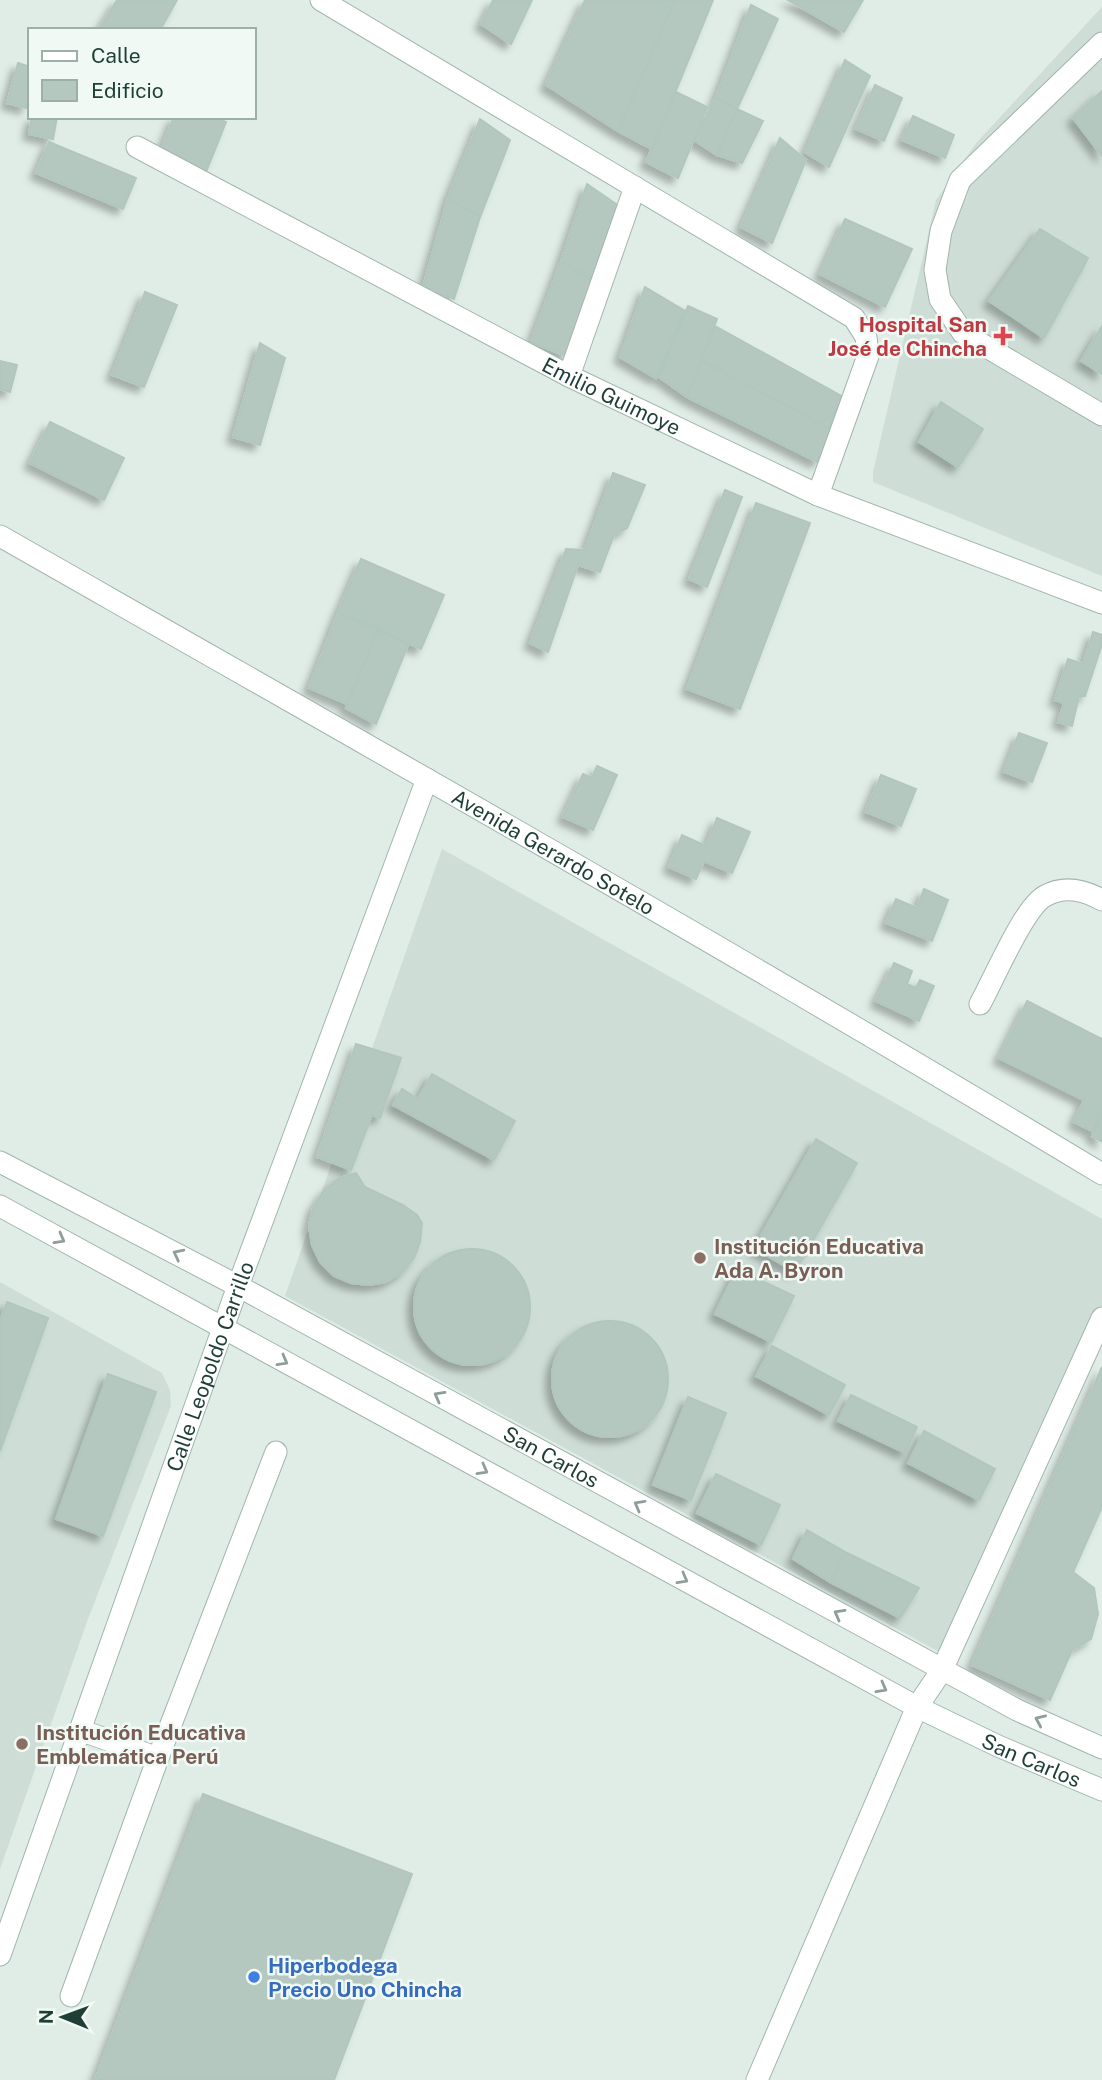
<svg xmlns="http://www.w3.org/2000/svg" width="1102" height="2080" font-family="'Public Sans',sans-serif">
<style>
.built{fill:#ceddd6}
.building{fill:#b5c8c0;stroke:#b1c7be;stroke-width:2;filter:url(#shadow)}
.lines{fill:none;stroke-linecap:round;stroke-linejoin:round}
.minor-casing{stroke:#a2b5af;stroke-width:23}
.minor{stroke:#fff;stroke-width:21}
.oneway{stroke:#8e9f9b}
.health-dot{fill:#e0444e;stroke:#f1f9f5;stroke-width:2.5}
.education-dot{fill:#8d6e63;stroke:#f1f9f5;stroke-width:2.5}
.shop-dot{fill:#3f7fe0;stroke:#f1f9f5;stroke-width:2.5}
.labels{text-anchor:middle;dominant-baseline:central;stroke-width:5;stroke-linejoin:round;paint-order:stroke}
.health-label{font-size:21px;font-weight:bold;fill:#be3a42;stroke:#f1f9f5;text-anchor:end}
.street-label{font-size:21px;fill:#1e3f37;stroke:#f1f9f5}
.education-label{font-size:21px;font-weight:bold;fill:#785e54;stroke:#f1f9f5;text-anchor:start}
.shop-label{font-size:21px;font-weight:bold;fill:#366cbe;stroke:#f1f9f5;text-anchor:start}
</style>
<defs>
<filter id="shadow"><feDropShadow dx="-6" dy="6" stdDeviation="3.5" flood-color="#0004"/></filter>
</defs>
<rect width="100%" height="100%" fill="#e0ede7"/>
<!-- built -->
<path class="built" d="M1102,7V576L873,482V472L936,200L977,142Z
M442,849L1102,1219V1319L954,1660L285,1296Z
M0,1282L162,1373L170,1390L171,1406L88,1619L0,1869Z"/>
<!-- building -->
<path class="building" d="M117,0H177L160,30H99Z
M493,0H532L511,44L481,24Z
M585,0H675L618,131L546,85Z
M675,0H713L652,149L618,131Z
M788,0H863L844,32Z
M751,5L778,19L737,109L716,98Z
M845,60L870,76L829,167L805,152Z
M18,63L30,67V94L26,108L7,103Z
M875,85L902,98L884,141L856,129Z
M1102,91V156L1073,118Z
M676,92L707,107L678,178L646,162Z
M716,98L737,109L717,155L694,140Z
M737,109L763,121L742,163L717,155Z
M913,116L954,135L945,158L902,140Z
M32,117H57L53,139L29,134Z
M174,117H214L226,122L206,172L160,153Z
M480,119L510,140L480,217L448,198Z
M780,138L806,160L772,243L741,227Z
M49,142L136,178L123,209L36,173Z
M587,184L622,208L592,279L561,261Z
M448,198L480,217L454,299L423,287Z
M845,219L912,249L885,307L820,274Z
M1040,229L1088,258L1044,338L989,301Z
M561,261L592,279L566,356L531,342Z
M645,287L685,311L656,378L620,357Z
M145,292L177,305L144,387L112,375Z
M688,306L717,319L687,397L659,377Z
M715,326L845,398L836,432L701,360Z
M1102,326V374L1081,361Z
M260,343L285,358L260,445L233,437Z
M701,360L836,432L817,462L687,397Z
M0,361L17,365L10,392L0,389Z
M941,402L983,429L958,467L919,442Z
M50,422L124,458L104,500L30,463Z
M613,473L645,485L627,528L614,535L600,572L578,565L548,652L530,643L566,549L585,550Z
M725,490L742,497L707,587L689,579Z
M756,503L810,523L740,709L687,689Z
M361,559L444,595L421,649L338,613Z
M338,613L379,627L347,704L309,688Z
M379,627L408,645L376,724L346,708Z
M1093,632L1102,635V644L1085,696H1079L1072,726L1058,722L1064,703L1055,700L1068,659L1083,664Z
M1019,733L1047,743L1032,782L1004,772Z
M597,766L617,775L593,830L563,817L583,774L592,778Z
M881,775L916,789L901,826L866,812Z
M717,818L750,832L732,873L704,861L696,879L669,867L682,835L706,846Z
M924,889L948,900L932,941L886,923L896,899L917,908Z
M894,963L912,971L907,984L916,988L920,980L934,986L919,1021L876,1001Z
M1027,1001L1102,1039V1112L1092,1131L1074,1122L1084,1100L999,1058Z
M356,1044L401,1058L380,1118L372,1115L351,1170L317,1157Z
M432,1074L515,1121L494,1160L393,1105L402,1089L418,1099Z
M1102,1114V1142L1092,1136Z
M816,1139L857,1163L795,1272L754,1248Z
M356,1173L365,1187L403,1205L417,1215L422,1223L420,1242L414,1258L402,1272L386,1282L369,1285L351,1283L334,1276L320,1262L312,1245L309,1226L313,1208L323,1192L338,1179Z
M414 1307a58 58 0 1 1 116 0a58 58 0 1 1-116 0Z
M737,1269L794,1296L771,1342L715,1314Z
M7,1302L48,1318L0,1451V1321Z
M552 1379a58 58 0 1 1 116 0a58 58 0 1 1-116 0Z
M772,1346L845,1385L829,1415L756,1376Z
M1102,1367V1507L1073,1572L1094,1588L1098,1614L1091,1639L1072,1650L1050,1700L972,1665Z
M108,1374L156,1392L103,1536L56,1519Z
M851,1395L917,1427L905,1453L838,1421Z
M688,1397L726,1413L691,1500L653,1485Z
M924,1431L995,1469L979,1500L908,1463Z
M716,1474L780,1505L761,1545L697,1513Z
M807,1530L845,1552L830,1582L793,1559Z
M845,1552L919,1588L900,1618L830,1582Z
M203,1794L412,1874L334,2080H95Z"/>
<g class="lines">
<!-- minor casing -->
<g class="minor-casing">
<g id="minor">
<path d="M321,0L854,318L866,337L868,356L818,495"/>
<path d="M1102,43L960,180L941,231L935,270L940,299L963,333L1102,415"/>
<path id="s1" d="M137,147L569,376L818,495L1102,603"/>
<path d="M569,376L635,187"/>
<path id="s2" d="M0,536C369,746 739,955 1102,1174"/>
<path d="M980,1004C993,981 1024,907 1045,896C1065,885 1084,890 1102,900"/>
<path id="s3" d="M0,1162L238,1286L1017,1710L1102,1748"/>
<path id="s4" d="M0,1206L917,1707L998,1746L1102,1790"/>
<path d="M80,1730L158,1758"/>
<path id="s5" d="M0,1955L238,1286L427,779"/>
<path d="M71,1996L158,1758L276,1452"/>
<path d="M757,2080L917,1707L942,1670L1102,1318"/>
</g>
</g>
<!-- minor -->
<use href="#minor" class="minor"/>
</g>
<!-- one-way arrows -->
<defs><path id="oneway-chevron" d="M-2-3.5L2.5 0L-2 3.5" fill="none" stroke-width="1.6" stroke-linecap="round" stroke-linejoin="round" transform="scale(1.75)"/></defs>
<g class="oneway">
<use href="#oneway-chevron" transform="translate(60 1239) rotate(29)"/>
<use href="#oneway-chevron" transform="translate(178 1254) rotate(-153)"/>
<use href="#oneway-chevron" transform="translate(283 1361) rotate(29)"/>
<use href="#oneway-chevron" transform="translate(439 1396) rotate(-151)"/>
<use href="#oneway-chevron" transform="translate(483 1470) rotate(29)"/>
<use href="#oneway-chevron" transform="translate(639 1505) rotate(-151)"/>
<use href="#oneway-chevron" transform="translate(683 1579) rotate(29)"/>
<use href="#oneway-chevron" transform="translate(839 1614) rotate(-151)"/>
<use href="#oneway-chevron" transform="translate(882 1688) rotate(29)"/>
<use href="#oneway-chevron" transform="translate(1040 1720) rotate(-156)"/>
</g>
<!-- markers -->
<path class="health-dot" d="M999.5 325.5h7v7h7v7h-7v7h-7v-7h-7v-7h7z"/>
<g class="education-dot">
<circle cx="700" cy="1258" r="7"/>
<circle cx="22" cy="1744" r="7"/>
</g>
<circle class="shop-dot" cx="254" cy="1977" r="7"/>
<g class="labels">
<!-- health labels -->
<g class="health-label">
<text x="987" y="324">Hospital San<tspan x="987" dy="24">José de Chincha</tspan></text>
</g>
<!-- street labels -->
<g class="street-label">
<text stroke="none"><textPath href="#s1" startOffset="536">Emilio Guimoye</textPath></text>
<text stroke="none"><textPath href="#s2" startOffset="637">Avenida Gerardo Sotelo</textPath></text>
<text stroke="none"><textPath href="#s5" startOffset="625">Calle Leopoldo Carrillo</textPath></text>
<text stroke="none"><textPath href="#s3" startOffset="625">San Carlos</textPath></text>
<text stroke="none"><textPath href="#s4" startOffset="1171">San Carlos</textPath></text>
</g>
<!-- education labels -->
<g class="education-label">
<text x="714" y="1246">Institución Educativa<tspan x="714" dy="24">Ada A. Byron</tspan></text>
<text x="36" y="1732">Institución Educativa<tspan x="36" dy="24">Emblemática Perú</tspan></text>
</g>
<!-- shop labels -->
<g class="shop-label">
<text x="268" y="1965">Hiperbodega<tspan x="268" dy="24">Precio Uno Chincha</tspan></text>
</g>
</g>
<!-- legend -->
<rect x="28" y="28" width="228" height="91" fill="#f1f9f5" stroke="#9dafa9" stroke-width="2"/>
<rect x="42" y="51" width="35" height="10" fill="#ffffff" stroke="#9dafa9" stroke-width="2"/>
<text x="91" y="63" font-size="21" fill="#1e3f37">Calle</text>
<rect x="42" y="80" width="35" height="21" fill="#b5c8c0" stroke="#9dafa9" stroke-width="2"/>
<text x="91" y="98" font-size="21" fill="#1e3f37">Edificio</text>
<!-- north arrow -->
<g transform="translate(63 2017) rotate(271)" stroke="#f1f9f5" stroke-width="5" paint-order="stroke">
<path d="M0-5L12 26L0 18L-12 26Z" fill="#1e3f37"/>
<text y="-10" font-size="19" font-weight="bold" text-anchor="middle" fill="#1e3f37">N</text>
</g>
</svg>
